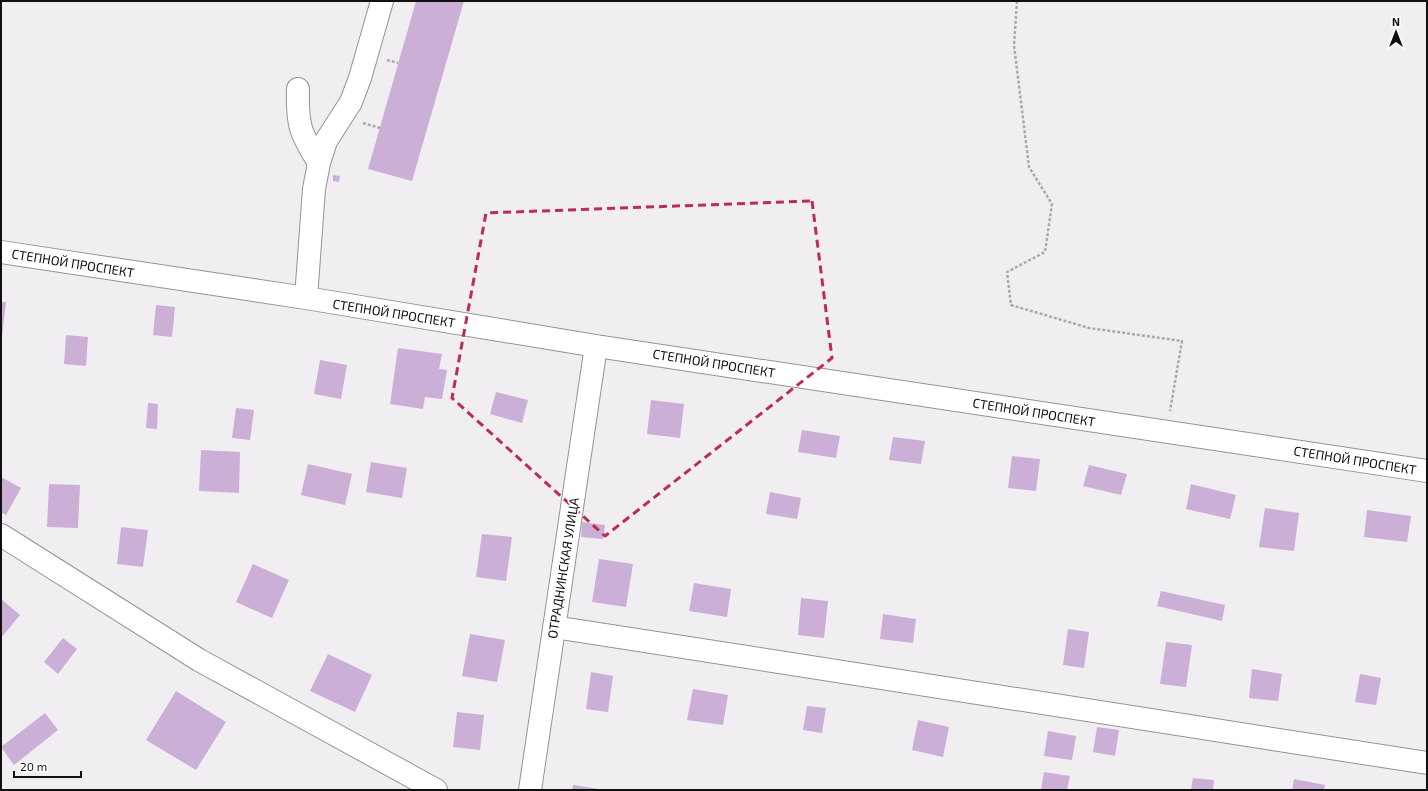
<svg xmlns="http://www.w3.org/2000/svg" width="1428" height="791" font-family="'Exo 2',sans-serif">
<style>
.building{fill:#ccafd7}
.lines{fill:none;stroke-linecap:round;stroke-linejoin:round}
.minor-casing{stroke:#959296;stroke-width:24}
.path{stroke:#aba9ac;stroke-width:2.5;stroke-dasharray:3 2;stroke-linecap:butt}
.minor{stroke:#fff;stroke-width:22}
.marked{fill:none;stroke:#bd2d53;stroke-width:3;stroke-dasharray:8 5;stroke-linejoin:round}
.labels{text-anchor:middle;dominant-baseline:central;stroke-width:3.5;stroke-linejoin:round;paint-order:stroke}
.street-label{font-size:13px;fill:#111011;stroke:#fff}
</style>
<rect width="100%" height="100%" fill="#f1eef2"/>
<!-- building -->
<path class="building" d="M416,1H464L412,181L368,169Z
M333,175L340,176L339,182L333,181Z
M1,302H6L2,337H1Z
M156,305L175,307L172,337L153,335Z
M66,335L88,337L86,366L64,364Z
M398,348L442,354L439,369L447,370L442,399L425,397L423,409L390,404Z
M320,360L347,365L341,399L314,394Z
M496,392L528,400L522,423L490,414Z
M651,400L684,404L680,438L647,434Z
M148,403L158,404L157,429L146,428Z
M236,408L254,410L250,440L232,438Z
M802,430L840,436L836,458L798,452Z
M893,437L925,441L921,464L889,460Z
M201,450L240,452L239,493L199,491Z
M1012,456L1040,459L1036,491L1008,488Z
M371,462L407,468L402,498L366,492Z
M308,464L352,474L345,505L301,495Z
M1089,465L1127,474L1121,495L1083,486Z
M1,477L21,488L6,515L1,512Z
M49,484L80,485L78,528L47,527Z
M1191,484L1236,495L1230,519L1186,509Z
M770,492L801,498L797,519L766,514Z
M1265,508L1299,513L1294,551L1259,547Z
M1367,510L1411,516L1407,542L1364,537Z
M582,522L605,525L603,539L581,537Z
M121,527L148,530L143,567L117,564Z
M482,534L512,537L506,581L476,577Z
M599,559L633,564L626,607L592,602Z
M253,564L289,580L272,618L236,602Z
M694,583L731,589L727,617L689,611Z
M1161,591L1225,605L1222,621L1157,606Z
M801,598L828,601L824,638L798,635Z
M1,599L20,615L1,638Z
M883,614L916,619L913,643L880,639Z
M1068,629L1089,632L1084,668L1063,665Z
M470,634L505,640L497,682L462,676Z
M63,638L77,649L58,674L44,662Z
M1166,642L1192,645L1186,687L1160,684Z
M328,654L372,675L355,712L310,691Z
M1252,669L1282,674L1278,701L1249,698Z
M591,672L613,676L608,712L586,709Z
M1360,674L1381,678L1376,705L1355,702Z
M693,689L728,695L723,725L687,720Z
M176,691L226,722L196,770L146,740Z
M807,706L826,708L822,733L803,730Z
M457,712L484,715L480,750L453,747Z
M45,713L58,730L14,765L1,747Z
M918,720L949,727L943,757L912,750Z
M1097,727L1119,730L1115,756L1093,752Z
M1048,731L1076,736L1072,760L1044,756Z
M1044,772L1070,776L1067,790H1041Z
M1193,778L1214,780L1213,790H1191Z
M1294,779L1325,785L1324,790H1292Z
M573,785L599,789V790H572Z"/>
<g class="lines">
<!-- minor casing -->
<g class="minor-casing">
<path id="minor" d="M298,89C297,125 300,133 319,163
M1,252L306,298L596,346L1427,471
M306,298L314,189L319,163L326,141L351,102L360,78L382,1
M1,535L199,660L436,790
M554,627L1427,763
M530,790L596,346"/>
</g>
<!-- path -->
<path class="path" d="M1017,1L1014,45L1029,167L1052,204L1045,252L1007,272L1011,305L1089,328L1182,341L1170,411
M387,60L398,63
M363,123L380,128"/>
<!-- minor -->
<use href="#minor" class="minor"/>
</g>
<!-- marked area -->
<path class="marked" d="M812,201L832,358L605,536L452,398L486,213Z"/>
<g class="labels">
<!-- street labels -->
<g class="street-label">
<text transform="translate(73 263) rotate(9)">СТЕПНОЙ ПРОСПЕКТ</text>
<text transform="translate(394 313) rotate(9)">СТЕПНОЙ ПРОСПЕКТ</text>
<text transform="translate(714 363) rotate(9)">СТЕПНОЙ ПРОСПЕКТ</text>
<text transform="translate(1034 412) rotate(9)">СТЕПНОЙ ПРОСПЕКТ</text>
<text transform="translate(1355 460) rotate(9)">СТЕПНОЙ ПРОСПЕКТ</text>
<text transform="translate(563 568) rotate(-81)">ОТРАДНИНСКАЯ УЛИЦА</text>
</g>
</g>
<!-- border -->
<rect width="1428" height="791" fill="none" stroke="#111011" stroke-width="4"/>
<!-- north arrow -->
<g transform="translate(1396 32)" stroke="#ffffff" stroke-width="3" paint-order="stroke">
<path d="M0-3L7 15L0 10L-7 15Z" fill="#111011"/>
<text y="-6" font-size="11" font-weight="bold" text-anchor="middle" fill="#111011">N</text>
</g>
<!-- scale -->
<path d="M14 771v6h67v-6" fill="none" stroke="#111011" stroke-width="2"/>
<text x="20" y="771" font-size="12" fill="#111011" stroke="#ffffff" stroke-width="3" paint-order="stroke">20 m</text>
</svg>
